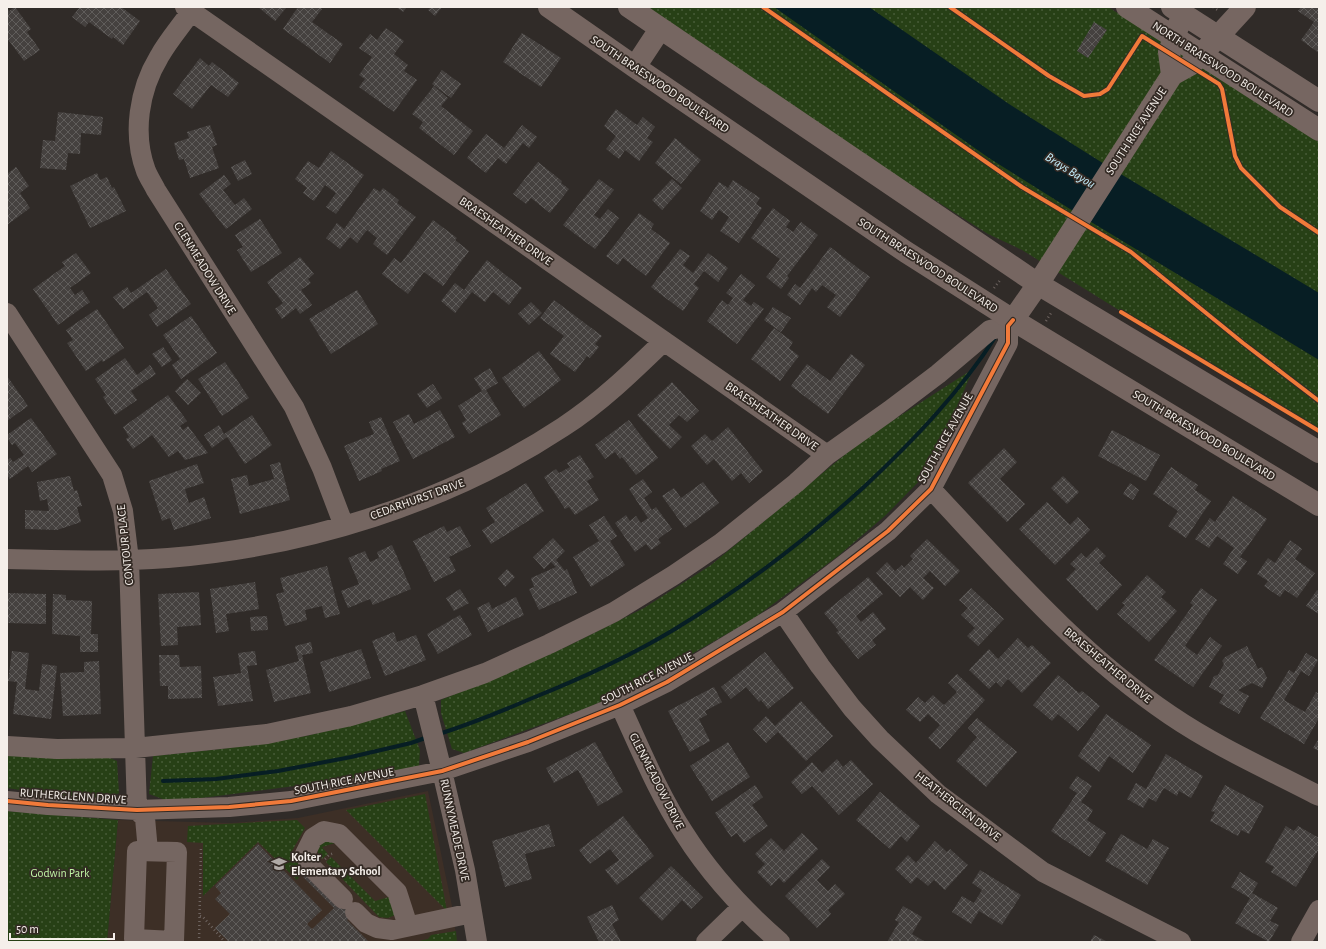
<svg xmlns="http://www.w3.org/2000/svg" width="1326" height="949" font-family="'Alegreya Sans',sans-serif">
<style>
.built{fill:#3d2f26}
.grass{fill:url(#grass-dots)}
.water{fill:#071e24}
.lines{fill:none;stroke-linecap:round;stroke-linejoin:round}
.stream{stroke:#071e24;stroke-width:4}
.building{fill:url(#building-cross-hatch)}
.path{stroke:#6f6561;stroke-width:2.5;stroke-dasharray:1 3;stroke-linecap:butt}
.minor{stroke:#756661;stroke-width:20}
.major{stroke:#766661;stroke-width:22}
.cycleway-casing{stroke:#332a24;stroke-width:6}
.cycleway{stroke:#f17a3a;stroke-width:4}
.labels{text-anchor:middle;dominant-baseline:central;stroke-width:3.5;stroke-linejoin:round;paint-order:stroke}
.street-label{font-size:12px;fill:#f5efea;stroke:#332a24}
.poi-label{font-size:12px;font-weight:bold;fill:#f5efea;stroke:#332a24;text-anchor:start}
.park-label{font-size:12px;fill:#c1f6a5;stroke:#332a24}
.water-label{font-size:13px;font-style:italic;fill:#c2ecfa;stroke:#332a24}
</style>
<defs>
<pattern id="grass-dots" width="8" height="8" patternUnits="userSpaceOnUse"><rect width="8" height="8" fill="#274016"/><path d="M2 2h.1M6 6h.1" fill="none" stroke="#475c38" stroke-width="1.8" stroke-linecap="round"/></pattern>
<pattern id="building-cross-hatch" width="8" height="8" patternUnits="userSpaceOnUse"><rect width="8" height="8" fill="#45413f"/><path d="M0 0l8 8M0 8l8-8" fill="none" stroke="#605d5b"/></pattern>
</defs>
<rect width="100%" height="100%" fill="#302b28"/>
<!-- built -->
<path class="built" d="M428,791L452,906L457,942H107L118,820L231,823L298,818Z"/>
<!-- grass -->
<path class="grass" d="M646,7H1108L1239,89L1319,142V434L1022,250L988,234L798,113Z
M973,369L931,469L886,515L838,556L753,619L653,676L592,706L464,753L452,749L441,713V700L566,647L644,608L711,565L864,439Z
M405,711L420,750L419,766L381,775L171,802L149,794L153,756L221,749L306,736Z
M7,754L110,758L117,761L119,793L109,798L53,795L7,788Z
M425,794L447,911L346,810Z
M7,811L118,820L107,942H7Z
M297,820L305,828L292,851L304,869L297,880L258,842L203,896V843L187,842L188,826Z
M322,840L335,843L322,847L328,854L322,859L318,853L317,847Z
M331,857L375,901L389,897L395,915L388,918L379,917L326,862Z
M456,931L457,942H414L428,939L431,935Z"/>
<!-- water -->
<path class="water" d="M774,7H869L1009,104L1109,167L1319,293V360L1078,214L989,158Z"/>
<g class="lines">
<!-- stream -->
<path class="stream" d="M439,734C470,724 500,712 530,699C580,679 629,657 675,629C744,587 806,540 865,486C914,440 960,392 996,336
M163,781L216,779L278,771L351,757L411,743L428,737"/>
</g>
<!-- building -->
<path class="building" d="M15,7L31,29L27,32L40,50L24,61L7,38V8L9,11Z
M80,7H121L140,21L123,45L113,37L112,39L89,22L85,27L72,17Z
M258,7H287L275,21Z
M298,7H320L322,9L312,22L343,44L330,63L283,29Z
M396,7H407L403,12Z
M431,7H442L435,16L428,10Z
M1301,7H1319V53L1301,40L1314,22L1298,11Z
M1094,22L1107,30L1088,58L1077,51Z
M386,28L404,41L394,54L408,65L404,71L417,80L394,112L359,87L365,79L359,75L372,57L359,48L370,34L377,40Z
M522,33L561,58L541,87L503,62Z
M200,58L209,66L212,62L239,83L228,97L211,85L192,109L173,94Z
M442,70L461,84L451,98L432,84Z
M434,86L448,98L441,106L473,131L454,155L419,128L423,122L412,114Z
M616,109L637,125L643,117L655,127L647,138L653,142L639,161L625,150L619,159L606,149L616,136L604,126Z
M58,112L103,117L101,135L81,133L80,154L68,153L66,170L40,168L43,140L55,141Z
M210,125L217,145L212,147L219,168L190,178L184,159L179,160L174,143L189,138L187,132Z
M522,125L537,137L529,148L523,143L506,164L498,158L486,173L467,158L486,134L504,148Z
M675,138L701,160L681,184L655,163Z
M331,151L364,175L336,214L326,207L336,193L325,185L314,201L303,193L307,188L295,179L308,161L319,168Z
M245,160L252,174L238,181L231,167Z
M538,162L562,181L561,183L569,189L550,213L531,198L526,204L513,194Z
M16,167L29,186L20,193L30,208L7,225V174Z
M97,173L100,180L107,177L112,188L114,187L126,211L90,228L70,186Z
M224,175L231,184L223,190L235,205L244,198L252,209L226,229L199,194Z
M599,179L614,190L594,215L600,219L608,209L619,218L595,249L563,225Z
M672,179L682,188L662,210L652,200Z
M733,180L760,198L756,204L762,208L739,243L720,231L729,217L719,210L712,220L700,211L719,182L728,188Z
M374,188L380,192L383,188L399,200L397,203L416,217L387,255L373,244L377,238L367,230L357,243L350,237L340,249L326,238L337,223L344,229Z
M773,208L790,221L786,227L793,232L801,222L818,235L787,276L789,278L781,289L766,277L780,259L751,238Z
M639,213L654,224L651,229L670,243L646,276L623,258L618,265L606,256Z
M260,219L282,253L251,272L237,250L243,247L235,235Z
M433,220L457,238L455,240L469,251L443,286L424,272L408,294L382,274L394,258L401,263Z
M830,247L870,277L840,317L827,307L836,295L822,285L816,292L812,288L800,305L787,295L795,284L800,288Z
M680,249L690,256L683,265L693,273L708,253L728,268L718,282L704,271L694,284L699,288L683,311L651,287Z
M76,253L91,273L70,288L75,295L82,290L90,302L58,325L33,289L65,266L62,262Z
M300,257L314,274L308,279L311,283L301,290L312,305L300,314L296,308L282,319L275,309L283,303L267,282Z
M487,260L522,288L509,305L493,292L485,302L472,292L455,313L441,301L455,283L464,290Z
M166,269L191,304L157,327L149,315L158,308L147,292L123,309L113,297L127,287L131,293Z
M741,274L755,285L743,300L751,306L754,302L764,309L737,344L707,321L722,300L728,305L733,298L726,293Z
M357,290L378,324L331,354L309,319Z
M554,300L602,336L595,344L599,347L590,358L587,356L575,372L550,354L564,336L540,318Z
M531,302L542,313L529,325L518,314Z
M773,307L791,318L781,332L764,320Z
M97,309L124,348L103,362L102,360L86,371L67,343L73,340L66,330Z
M191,316L217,353L181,379L172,365L180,359L163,335Z
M774,328L793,342L789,348L799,356L780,381L751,359Z
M163,347L172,360L162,367L152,354Z
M539,351L561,380L524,408L502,378Z
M851,354L865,365L828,414L791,386L807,364L830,381Z
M125,358L137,375L150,365L156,374L131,391L137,400L115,415L103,397L106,395L95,379Z
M225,362L249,398L222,416L198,379Z
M490,368L498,383L486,390L501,415L469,434L462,423L466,420L458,406L482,391L474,378Z
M7,376L28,406L7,421Z
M187,379L201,393L188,405L175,391Z
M672,382L699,411L687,422L679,415L669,425L682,437L670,449L637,415Z
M433,384L442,398L427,408L417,394Z
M168,395L187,421L180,426L183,430L188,426L208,453L185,460L178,451L169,457L152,435L133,449L126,439L129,437L123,427Z
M440,410L455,437L413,459L393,422L409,414L414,424Z
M252,415L272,445L245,464L227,437L212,448L204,435L219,425L224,434Z
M381,417L400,461L381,469L382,471L359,481L344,446L374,434L369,422Z
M31,418L57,454L32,472L28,466L10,479L7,475V460L10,458L13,462L24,455L15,443L12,445L7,437V435Z
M629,420L658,458L636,475L622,457L620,459L615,452L605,459L595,445Z
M728,427L763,471L749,483L741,473L732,481L714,459L707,465L691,446L705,434L712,441Z
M1112,430L1160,455L1146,481L1098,456Z
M1004,448L1017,462L1000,479L1025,504L1007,522L968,483Z
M580,455L594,477L587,481L599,500L575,515L569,507L565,509L544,477L556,469L559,473L570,467L567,463Z
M280,462L290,500L240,514L231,479L247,475L249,486L274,479L270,465Z
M197,464L204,483L185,489L189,503L204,497L211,518L174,530L170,518L162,521L149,481Z
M1171,467L1198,485L1195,490L1211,501L1186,538L1168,526L1178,511L1153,494Z
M70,476L74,491L77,490L82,506L77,507L81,522L57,530L25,529V510L49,511L47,499L40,501L37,482Z
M1063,476L1079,492L1067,504L1051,488Z
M643,479L652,492L644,498L652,510L656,507L672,529L658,539L661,543L651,550L646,544L635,552L615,523L626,515L630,521L636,516L641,523L648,518L629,489Z
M703,482L719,503L685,528L662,496L674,488L681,498Z
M526,483L544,511L491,544L482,530L495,522L486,508Z
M1130,483L1139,490L1133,500L1123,494Z
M1233,496L1267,519L1240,557L1247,561L1238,574L1223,564L1234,548L1217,536L1209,548L1195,539L1210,518L1215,522Z
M1047,502L1070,525L1078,517L1090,530L1055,565L1019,529Z
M604,516L617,536L610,541L625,565L591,587L573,557L599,541L589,525Z
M444,526L447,532L460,526L471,546L449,557L456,571L434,582L413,541Z
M553,538L565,551L556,560L565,571L567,569L577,593L539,610L529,589L534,587L531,578L556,567L551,562L544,569L533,557Z
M927,539L960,571L945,586L930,571L923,578L934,588L923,600L910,587L900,597L876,573L887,562L895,571L902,565L904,568L913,559L910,556Z
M1290,540L1302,549L1295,559L1315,573L1297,598L1285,590L1280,597L1264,586L1268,581L1257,574L1268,558L1275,563Z
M392,545L411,589L373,605L370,599L348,608L341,591L359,584L348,558L365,551L370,562L379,558L377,552Z
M1097,547L1106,556L1099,563L1122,585L1097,611L1066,579L1076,569L1070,564L1081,553L1086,558Z
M327,566L340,614L325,618L322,606L305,610L307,620L285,626L276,594L284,592L280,578Z
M507,569L515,577L505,587L498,578Z
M1147,575L1166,592L1161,597L1177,611L1149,642L1117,614L1125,605L1122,603Z
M868,577L883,594L856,616L861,622L873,612L886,629L872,640L876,645L858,659L836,632L839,631L824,613Z
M255,582L259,609L226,614L229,631L216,633L210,589Z
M971,588L1004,619L978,646L967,636L975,628L961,615L968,608L959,600Z
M1201,588L1217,600L1185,646L1197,655L1210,637L1222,646L1193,687L1154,660L1193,605L1190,603Z
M460,589L469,603L454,611L446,598Z
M1317,590L1319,591V614L1306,606Z
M199,592L201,625L177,627L178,645L161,646L158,594Z
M7,593L46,594V624L7,623Z
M53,594L66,595V600L92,601L91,634H98V652H80V636L52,634Z
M516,597L524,615L488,632L477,608L489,602L492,609Z
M460,615L472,635L438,654L427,634Z
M267,616L268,630L251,631L250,617Z
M394,632L397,642L416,635L426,660L385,676L372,641Z
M1018,638L1028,648L1032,645L1051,663L1022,693L1008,679L1001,687L996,682L989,689L969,670L989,649L998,659Z
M311,642L313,653L302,655L311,693L274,702L266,670L299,661L295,646Z
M1247,646L1258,669L1262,667L1267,678L1262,688L1252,683L1238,690L1249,696L1239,714L1219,703L1224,695L1209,687L1214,676L1218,675L1224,664L1222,661L1225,657Z
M361,649L371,678L329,692L320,662Z
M12,651L29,653L25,689L39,691L42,664L57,666L51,719L13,714L17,682L8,681Z
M255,651L257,665L247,666L253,701L218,706L213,677L241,673L238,653Z
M765,652L794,688L768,709L761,700L759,702L746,687L731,699L721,687Z
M1306,653L1318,660L1309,676L1301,671L1284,700L1305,712L1316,692L1319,694V718L1304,744L1260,718L1289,670L1294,673Z
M159,655H179L180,667L201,666L202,698L168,699V686H160Z
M99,661L101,714L63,716L60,673L84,672V662Z
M957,674L985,700L940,749L928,738L940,725L928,714L920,722L906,710L918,697L925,703L933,695L944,705L957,692L948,683Z
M1058,675L1079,693L1082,691L1100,706L1078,731L1058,714L1052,721L1033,705Z
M714,687L722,702L705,711L707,715L699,719L710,741L690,752L668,711Z
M801,701L833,736L806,761L778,732L766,743L753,729L766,716L775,726Z
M1106,714L1151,745L1133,773L1109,756L1099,772L1078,756Z
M977,718L1017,752L986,787L956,761L977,737L968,728Z
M1319,738V751L1313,748Z
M595,742L623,792L598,806L578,770L554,783L546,768Z
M728,742L750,777L712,801L690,766Z
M1166,754L1203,776L1191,798L1179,791L1177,796L1164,788L1156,802L1149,798L1143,808L1127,799L1136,783L1146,789Z
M837,759L843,767L851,760L873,784L839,815L812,786L802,794L791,782L812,762L822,773Z
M1077,776L1092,786L1081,802L1093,810L1087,820L1106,833L1090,857L1051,831L1077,793L1069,788Z
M755,785L763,797L752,805L768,826L744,843L737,833L731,837L715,813Z
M1225,785L1264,806L1249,834L1241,830L1238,836L1210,821L1215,812L1211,811Z
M880,792L920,826L907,842L901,836L890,849L856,820Z
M623,816L654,856L617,885L605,870L619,860L610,849L590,864L579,850Z
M549,824L555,846L525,854L532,879L505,887L492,841Z
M1286,826L1294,831L1298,826L1319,838V849L1296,887L1271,872L1274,867L1265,862Z
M802,833L818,849L784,883L779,878L771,886L757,872L765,864L755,854L771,838L784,851Z
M1121,834L1147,849L1153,839L1169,848L1147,885L1105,861Z
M935,841L947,852L950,849L968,865L945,890L934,880L928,886L917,877L911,884L895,869L908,855L916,863Z
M258,844L322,910L307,924L312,929L334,908L303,877L307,873L358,910L347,920L369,942H229L215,928L230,914L215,899L221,893L215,886Z
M822,859L830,867L817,880L828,891L835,884L845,894L828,910L831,914L817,928L785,896Z
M671,866L703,897L691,909L682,900L662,921L639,898Z
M980,870L1021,895L1002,925L979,911L971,924L952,912L962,896L974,903L982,890L972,883Z
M1240,872L1258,883L1252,893L1278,908L1270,921L1279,925L1269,942L1235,923L1250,898L1231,887Z
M612,905L619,920L612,924L621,942H599L587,917Z
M903,906L922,917L912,934L924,941L923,942H887L899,922L895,920Z
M1094,935L1108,942H1090Z"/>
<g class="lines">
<!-- path -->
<path class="path" d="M1213,7L1219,11
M994,288L1001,279
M1046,321L1051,313
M325,859L329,855L334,853
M200,916L203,917L225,942
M199,942L201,846"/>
<!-- minor -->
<path class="minor" d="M185,7L827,455
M194,7C183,24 169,39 159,57C139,90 132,134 146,171C149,178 153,184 156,190L294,407L322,468L344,526
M7,313L112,475L123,511L129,560L137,810
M931,489C1006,569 1078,653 1170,715C1217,747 1269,770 1319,796
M7,559C61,560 115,562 168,558C305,547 448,503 563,427C600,403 632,372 664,341
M783,612L820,666L852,708L880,739L938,794L1043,872L1181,942
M423,695L442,771L465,870L477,942
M620,705C640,748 658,793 684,833C710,874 743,910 780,942
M7,746L57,749L135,748L267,734L351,716L423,695L485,673L549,644L614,612L674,575L721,543L796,483L827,455L889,411L938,374L990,330L1008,326
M7,801L48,805L137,810L229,807L291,801L442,771L528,742L620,705L667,682L783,612L888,531L931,489L1008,343V326L1013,320
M137,810L145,818L148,851
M137,851L177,852L174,941L134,939Z
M343,899L310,866L305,854L313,838L324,831L339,834L397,892L408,926
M355,912L366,923L377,928L392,930L472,913
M706,942L742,907
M1301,942L1319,910"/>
<!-- major -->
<path class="major" d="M549,7L635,67L906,252L1013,320L1319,505
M629,7L1038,284L1319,452
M1127,7L1319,130
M1172,7L1319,101
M635,67L660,29
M1172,75L1169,52L1179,24
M1013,320L1038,284L1172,75L1190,65L1201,55L1245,7"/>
<!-- cycleway casing -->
<g class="cycleway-casing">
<path id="cycleway" d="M763,7L1022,187L1131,252L1243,343L1319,401
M950,7L1049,76L1084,96L1100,94L1108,89L1142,36L1219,84L1222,89L1235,156L1241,168L1280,207L1319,233
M1121,312L1319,431
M7,801L48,805L137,810L229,807L291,801L442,771L528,742L620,705L667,682L783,612L888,531L931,489L1008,343V326L1013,320"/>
</g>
<!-- cycleway -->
<use href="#cycleway" class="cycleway"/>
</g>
<!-- icons -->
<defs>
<g id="school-bare" transform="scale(1.2)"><path d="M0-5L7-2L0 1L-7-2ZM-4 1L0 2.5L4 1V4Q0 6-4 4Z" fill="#b0aaa6" stroke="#332a24" stroke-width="2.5" paint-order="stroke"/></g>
</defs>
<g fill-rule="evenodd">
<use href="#school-bare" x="279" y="864"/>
</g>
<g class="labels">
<!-- street labels -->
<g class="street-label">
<text transform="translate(1223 69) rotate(33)">NORTH BRAESWOOD BOULEVARD</text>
<text transform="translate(660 84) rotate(34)">SOUTH BRAESWOOD BOULEVARD</text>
<text transform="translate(1136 131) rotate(-57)">SOUTH RICE AVENUE</text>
<text transform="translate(506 231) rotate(35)">BRAESHEATHER DRIVE</text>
<text transform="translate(928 265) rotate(33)">SOUTH BRAESWOOD BOULEVARD</text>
<text transform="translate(205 268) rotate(58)">GLENMEADOW DRIVE</text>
<text transform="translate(772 416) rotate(35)">BRAESHEATHER DRIVE</text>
<text transform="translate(1204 435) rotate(31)">SOUTH BRAESWOOD BOULEVARD</text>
<text transform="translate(945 438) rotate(-61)">SOUTH RICE AVENUE</text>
<text transform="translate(417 499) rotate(-20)">CEDARHURST DRIVE</text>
<text transform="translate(125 545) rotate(-96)">CONTOUR PLACE</text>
<text transform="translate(1108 665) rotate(40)">BRAESHEATHER DRIVE</text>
<text transform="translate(647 678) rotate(-27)">SOUTH RICE AVENUE</text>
<text transform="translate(344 781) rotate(-11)">SOUTH RICE AVENUE</text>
<text transform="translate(657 781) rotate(63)">GLENMEADOW DRIVE</text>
<text transform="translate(73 796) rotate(4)">RUTHERGLENN DRIVE</text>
<text transform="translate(958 806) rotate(38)">HEATHERGLEN DRIVE</text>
<text transform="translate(455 830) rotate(78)">RUNNYMEADE DRIVE</text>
</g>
<!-- poi labels -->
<g class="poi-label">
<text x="291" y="857">Kolter<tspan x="291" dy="14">Elementary School</tspan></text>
</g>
<!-- park labels -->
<g class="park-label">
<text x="60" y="873">Godwin Park</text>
</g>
<!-- water labels -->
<g class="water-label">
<text transform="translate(1070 171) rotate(32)">Brays Bayou</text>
</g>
</g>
<!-- border -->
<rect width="1326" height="949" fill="none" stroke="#f5efea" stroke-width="16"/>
<!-- scale -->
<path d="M10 933v6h104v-6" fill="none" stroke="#f5efea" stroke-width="2"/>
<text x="16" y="933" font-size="12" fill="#f5efea" stroke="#332a24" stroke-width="3" paint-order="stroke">50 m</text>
</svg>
